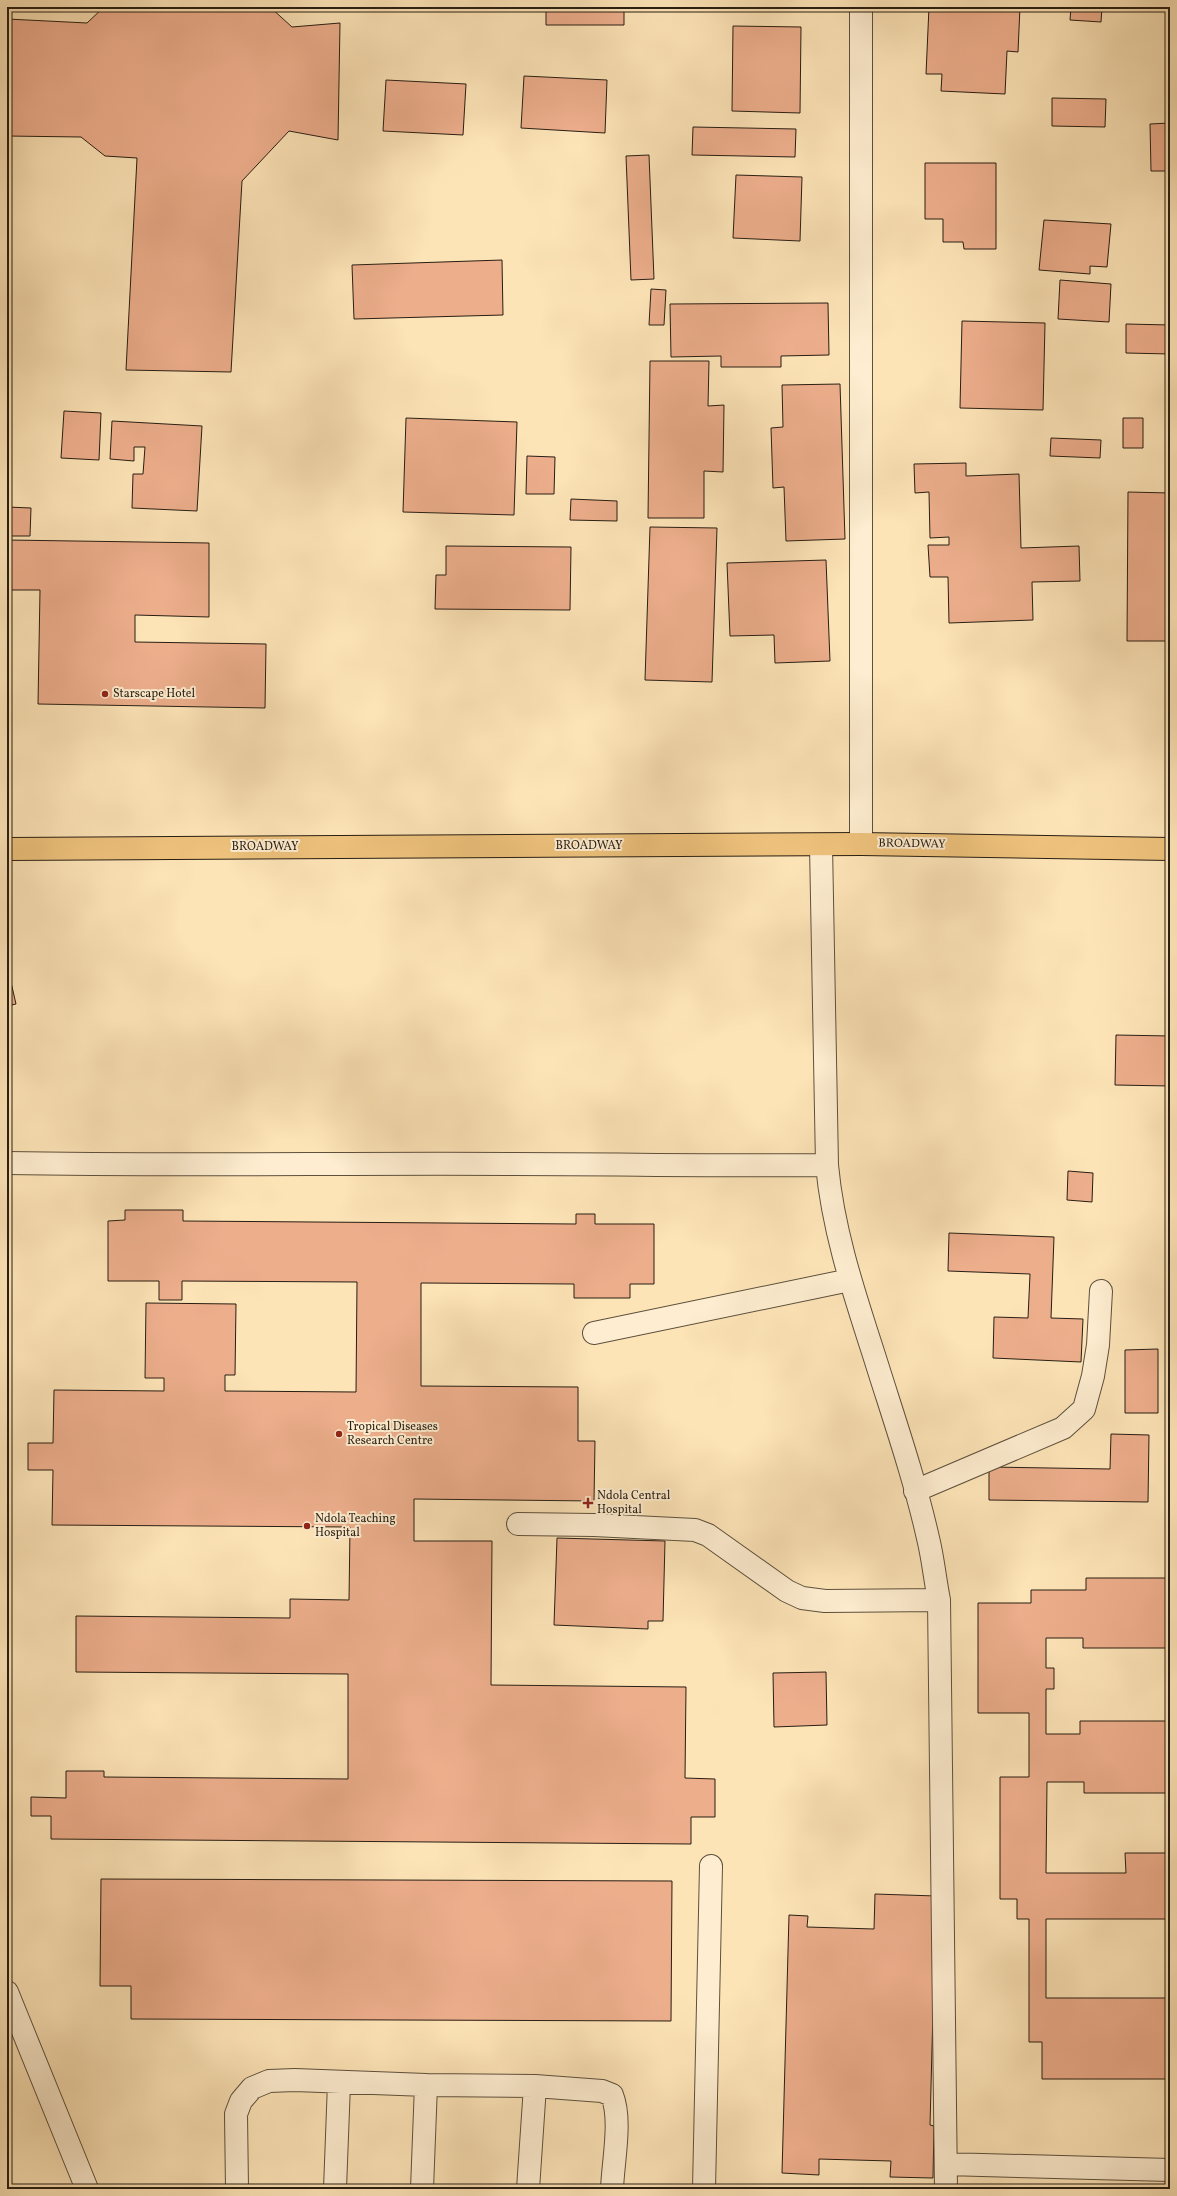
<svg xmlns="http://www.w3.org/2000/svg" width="1177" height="2196" font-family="Vollkorn,serif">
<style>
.building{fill:#edae8c;stroke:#281e13}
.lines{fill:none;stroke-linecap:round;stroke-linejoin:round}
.minor-casing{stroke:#5d503c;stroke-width:24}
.major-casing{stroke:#281e13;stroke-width:24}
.minor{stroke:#feedd0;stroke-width:22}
.major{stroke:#eec27c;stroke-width:22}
.poi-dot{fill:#8f2418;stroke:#feedd0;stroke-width:1.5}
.labels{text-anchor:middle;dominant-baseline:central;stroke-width:4;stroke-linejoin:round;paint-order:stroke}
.poi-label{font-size:12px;fill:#281e13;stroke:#feedd0;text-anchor:start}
.street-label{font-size:12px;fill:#281e13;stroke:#feedd0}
</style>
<rect width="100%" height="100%" fill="#fde4b7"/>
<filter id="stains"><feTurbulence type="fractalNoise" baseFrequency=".005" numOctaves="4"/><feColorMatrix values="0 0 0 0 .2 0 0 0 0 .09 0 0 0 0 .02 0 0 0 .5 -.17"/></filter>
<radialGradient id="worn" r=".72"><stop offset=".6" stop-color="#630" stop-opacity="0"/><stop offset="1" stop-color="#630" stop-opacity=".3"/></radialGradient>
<!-- building -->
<path class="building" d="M104,7H270L292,27L340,23L338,140L289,131L242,181L231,372L126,370L137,158L105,156L81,137L7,136V19L87,23Z
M546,7H624V25H546Z
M929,7H1020L1018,52L1007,51L1005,94L941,91L942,74H926Z
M1071,7H1102L1101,22L1070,20Z
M733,26L801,27L800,113L732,111Z
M524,76L607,80L605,133L521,128Z
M386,80L466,84L463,135L383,131Z
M1052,98L1106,99L1105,127L1052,126Z
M1170,123V171H1151L1150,124Z
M693,127L796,129L795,157L692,155Z
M649,155L654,279L631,280L626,156Z
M925,163H996V249H964L963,242H943V219H925Z
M736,175L802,177L800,241L733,238Z
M1044,220L1111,224L1107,267L1090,266V274L1039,270Z
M502,260L503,315L354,319L352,265Z
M1060,280L1111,284L1109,322L1058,319Z
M651,289L666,290L664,325H649Z
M828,303L829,355L781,356V367H721V356L671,357L670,304Z
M962,321L1045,323L1043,410L960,408Z
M1126,324L1170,325V354L1126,353Z
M650,361H709L708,406L724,405L723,472L704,471V518H648Z
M840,384L845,539L786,541L784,487L773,488L771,428L783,427L782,385Z
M64,411L101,413L99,460L61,458Z
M406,418L517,422L514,515L403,512Z
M1123,418H1143V448H1123Z
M112,421L202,426L197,511L132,508L133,474H143L145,447H134V461L110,459Z
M1051,438L1101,440L1100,458L1050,456Z
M527,456L555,457L554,494H526Z
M966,463V476L1019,474L1021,548L1079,546L1080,581L1032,582L1033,620L949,623L948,577H930L928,545H949V537L930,538L929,492L915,493L914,464Z
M1128,492L1170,493V641H1127Z
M571,499L617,501V521L570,520Z
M7,507L31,508L30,536H7Z
M650,527L717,528L712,682L645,680Z
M7,540L209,543V617L135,615V642L266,644L265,708L38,704L40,590H7Z
M446,546L571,547L570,610L435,609L436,575H446Z
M826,560L830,661L775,663L774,635L730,636L727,563Z
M7,965L16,1004L7,1006Z
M1116,1035L1170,1036V1086L1115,1085Z
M1068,1171L1093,1173L1092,1202L1067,1200Z
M125,1210H183V1221L576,1224V1214H595V1224H654V1284H630V1298H574V1284L421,1283V1386L578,1387V1441H595L594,1501L414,1499V1541H492L491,1685L686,1687L685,1778L715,1779V1817H691V1844L51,1839V1816H31V1797L66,1798V1771H104V1777L348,1779V1674L76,1672V1616L290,1618V1599L349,1600L350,1527L52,1525L53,1470H28V1443H53L54,1390L164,1391V1378H145L146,1303L236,1304L235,1375H225V1391L356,1392L357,1282L182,1281V1300H159V1281H108V1221L125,1220Z
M949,1233L1054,1237L1051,1318L1083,1319L1081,1362L993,1358L994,1317L1028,1318L1030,1274L948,1271Z
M1158,1349V1413H1125V1350Z
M1111,1434L1149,1435L1148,1502L989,1500V1467L1110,1469Z
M557,1538L665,1541L663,1621H648V1629L554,1625Z
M1086,1578H1170V1648H1083V1638H1046V1668H1054V1689H1046V1734H1080V1721H1170V1793H1084V1782H1047L1046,1873H1126L1125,1853H1170V1919H1046V1998H1170V2079H1042V2042H1029V1919H1017V1899H1000V1777H1029V1713H978V1603H1031V1590H1086Z
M826,1672L827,1725L774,1727L773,1673Z
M101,1879L672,1881L671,2021L131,2019V1986H100Z
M875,1894L936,1896L930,2125L934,2126L933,2178L890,2177L891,2161L819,2159V2175L782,2173L789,1915L808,1916L807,1927L874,1929Z"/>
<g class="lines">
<!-- minor casing -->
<g class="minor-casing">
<path id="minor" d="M861,844V7
M821,845L827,1165C833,1231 854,1293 874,1355C893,1416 914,1476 928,1538C933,1558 935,1580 939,1600L946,2189
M7,1163C176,1166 345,1163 514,1164C618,1164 722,1166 827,1165
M594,1333L850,1280
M915,1491L1063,1428L1084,1409L1093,1376L1098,1345L1101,1291
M518,1524L594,1525L695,1530L708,1535L787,1591L802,1598L825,1601L939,1600
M7,1992L87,2189
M426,2085L535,2086L528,2189
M535,2086L602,2091L612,2095C622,2120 613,2161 612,2189
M946,2164L1170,2170
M237,2189L236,2114L241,2101L252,2088L269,2081L295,2080L426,2085L422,2189
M335,2189L339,2083
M704,2189L711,1866"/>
</g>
<!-- major casing -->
<g class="major-casing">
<path id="major" d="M7,849L861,844L1170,849"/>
</g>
<!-- minor -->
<use href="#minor" class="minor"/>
<!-- major -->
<use href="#major" class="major"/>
</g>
<!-- markers -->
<g class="poi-dot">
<circle cx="105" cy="694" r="4"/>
<circle cx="339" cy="1434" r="4"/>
<path d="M586 1497h4v4h4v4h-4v4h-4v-4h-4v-4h4z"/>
<circle cx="307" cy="1526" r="4"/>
</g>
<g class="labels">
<!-- poi labels -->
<g class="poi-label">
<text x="113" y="694">Starscape Hotel</text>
<text x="347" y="1427">Tropical Diseases<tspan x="347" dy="14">Research Centre</tspan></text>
<text x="597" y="1496">Ndola Central<tspan x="597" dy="14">Hospital</tspan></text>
<text x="315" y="1519">Ndola Teaching<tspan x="315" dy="14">Hospital</tspan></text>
</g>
<!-- street labels -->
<g class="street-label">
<text transform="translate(912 844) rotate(1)">BROADWAY</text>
<text x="589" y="846">BROADWAY</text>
<text x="265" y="847">BROADWAY</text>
</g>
</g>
<!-- margin -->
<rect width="1177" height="2196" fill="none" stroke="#fde4b7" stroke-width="24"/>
<rect x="8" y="8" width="1161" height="2180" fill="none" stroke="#281e13" stroke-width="2"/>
<rect x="12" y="12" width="1153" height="2172" fill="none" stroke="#281e13"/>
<rect width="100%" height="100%" filter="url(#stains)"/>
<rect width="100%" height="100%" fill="url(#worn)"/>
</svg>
